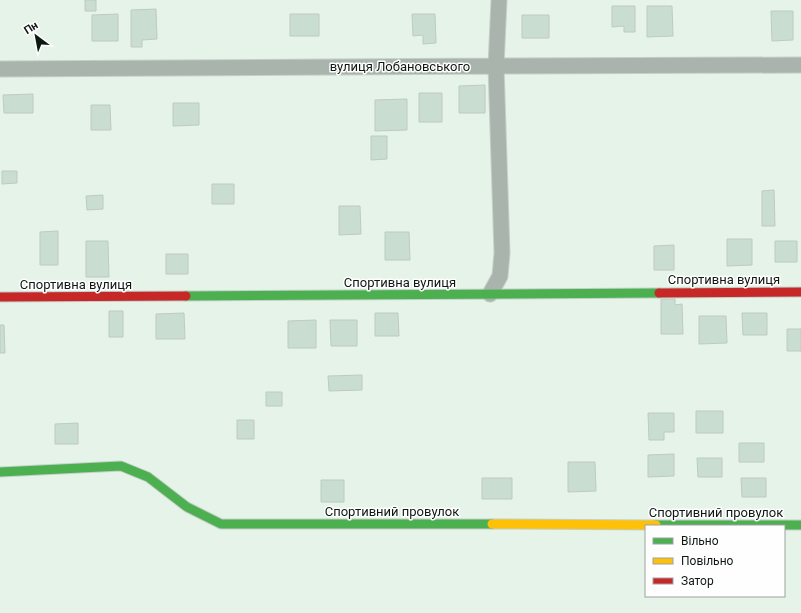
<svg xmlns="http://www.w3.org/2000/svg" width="801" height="613" font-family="Roboto,sans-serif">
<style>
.building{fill:#c9ded0;stroke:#bfcac2}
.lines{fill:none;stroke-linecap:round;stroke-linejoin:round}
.street-casing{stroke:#c4cfc7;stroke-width:17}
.fast-casing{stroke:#c4cfc7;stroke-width:11}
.slow-casing{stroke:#c4cfc7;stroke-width:11}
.jam-casing{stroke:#c4cfc7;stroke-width:11}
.street{stroke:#a9b4ad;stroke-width:15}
.fast{stroke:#4caf50;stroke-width:9}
.slow{stroke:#ffc107;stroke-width:9}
.jam{stroke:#c62828;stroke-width:9}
.labels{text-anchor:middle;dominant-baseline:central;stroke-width:3;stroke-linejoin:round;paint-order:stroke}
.street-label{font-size:13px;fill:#0f1712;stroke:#fefefe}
</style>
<rect width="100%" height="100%" fill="#e5f3e9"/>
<!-- building -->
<path class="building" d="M85,0H96V11H85Z
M612,6H635V32H624V26L612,27Z
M647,6H672L673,36L647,37Z
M156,9L157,39L142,40V47H131V10Z
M771,11H793V40L772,41Z
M118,14V41H92V15Z
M290,14H319V36H290Z
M412,14H435L436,43L423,44V35L413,36Z
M522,15H549V38H522Z
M485,85V113H459V86Z
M419,93H442V122H419Z
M33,94V113H4L3,95Z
M407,99V130L375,131V100Z
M173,103H199V125L173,126Z
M91,105H110L111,130H91Z
M371,136H387V159L371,160Z
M2,171H17V183L2,184Z
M212,184H234V204H212Z
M774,190L775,226H762V191Z
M103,195V209L87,210L86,196Z
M339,206H360L361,234L339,235Z
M58,231V265H40V232Z
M385,232H409L410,260H385Z
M727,239H752V265L727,266Z
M86,241H108L109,277H86Z
M775,241H797V262H775Z
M674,245V270H654V246Z
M166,254H188V274H166Z
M661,299H675V305L682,304L683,334H661Z
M109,311H123V337H109Z
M184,313L185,339H156V314Z
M375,313H398L399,336H375Z
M742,313H767V335H743Z
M699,316H726L727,343L699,344Z
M316,320V348H288V321Z
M330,320H357V346H331Z
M0,325H4L5,353H0Z
M787,329H801V351H787Z
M362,375V390L329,391L328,376Z
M266,392H282V406H266Z
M696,411H723V433H696Z
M648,413H674V432H664V440H649Z
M237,420H254V439H237Z
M78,423V444H55V424Z
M739,443H764V462H739Z
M674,454V476L648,477V455Z
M697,458H722V477H698Z
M568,462H595L596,491L568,492Z
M482,478H512V499H482Z
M741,478H766V497H742Z
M321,480H344V502H321Z"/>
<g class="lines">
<!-- street casing -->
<g class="street-casing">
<path id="street" d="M0,69L496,66L801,65
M490,294L500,276L502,253L496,66L499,0"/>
</g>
<!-- fast casing -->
<g class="fast-casing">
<path id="fast" d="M186,296L659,293
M0,472L121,466L148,477L187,507L221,524H492
M656,525H801"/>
</g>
<!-- slow casing -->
<g class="slow-casing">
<path id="slow" d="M492,524L656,525"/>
</g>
<!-- jam casing -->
<g class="jam-casing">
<path id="jam" d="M659,293L801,292
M0,297L186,296"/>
</g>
<!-- street -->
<use href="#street" class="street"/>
<!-- fast -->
<use href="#fast" class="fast"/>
<!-- slow -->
<use href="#slow" class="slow"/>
<!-- jam -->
<use href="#jam" class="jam"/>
</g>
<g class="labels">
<!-- street labels -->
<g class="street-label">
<text x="400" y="66">вулиця Лобановського</text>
<text x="724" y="279">Спортивна вулиця</text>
<text x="400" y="282">Спортивна вулиця</text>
<text x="76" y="284">Спортивна вулиця</text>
<text x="392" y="511">Спортивний провулок</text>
<text x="716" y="512">Спортивний провулок</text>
</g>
</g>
<!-- legend -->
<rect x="645" y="525" width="140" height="72" fill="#fefefe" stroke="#9ea2a0"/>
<rect x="653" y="538" width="20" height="6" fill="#4caf50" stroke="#9ea2a0"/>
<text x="681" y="545" font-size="12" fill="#0f1712">Вільно</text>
<rect x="653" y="558" width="20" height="6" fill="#ffc107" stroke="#9ea2a0"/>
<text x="681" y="565" font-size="12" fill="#0f1712">Повільно</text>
<rect x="653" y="578" width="20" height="6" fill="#c62828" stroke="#9ea2a0"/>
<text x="681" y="585" font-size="12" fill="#0f1712">Затор</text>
<!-- north arrow -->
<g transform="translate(36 36) rotate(328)" stroke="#fefefe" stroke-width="3" paint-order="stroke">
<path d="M0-3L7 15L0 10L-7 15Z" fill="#0f1712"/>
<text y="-6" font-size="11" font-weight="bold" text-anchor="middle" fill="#0f1712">Пн</text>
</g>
</svg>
